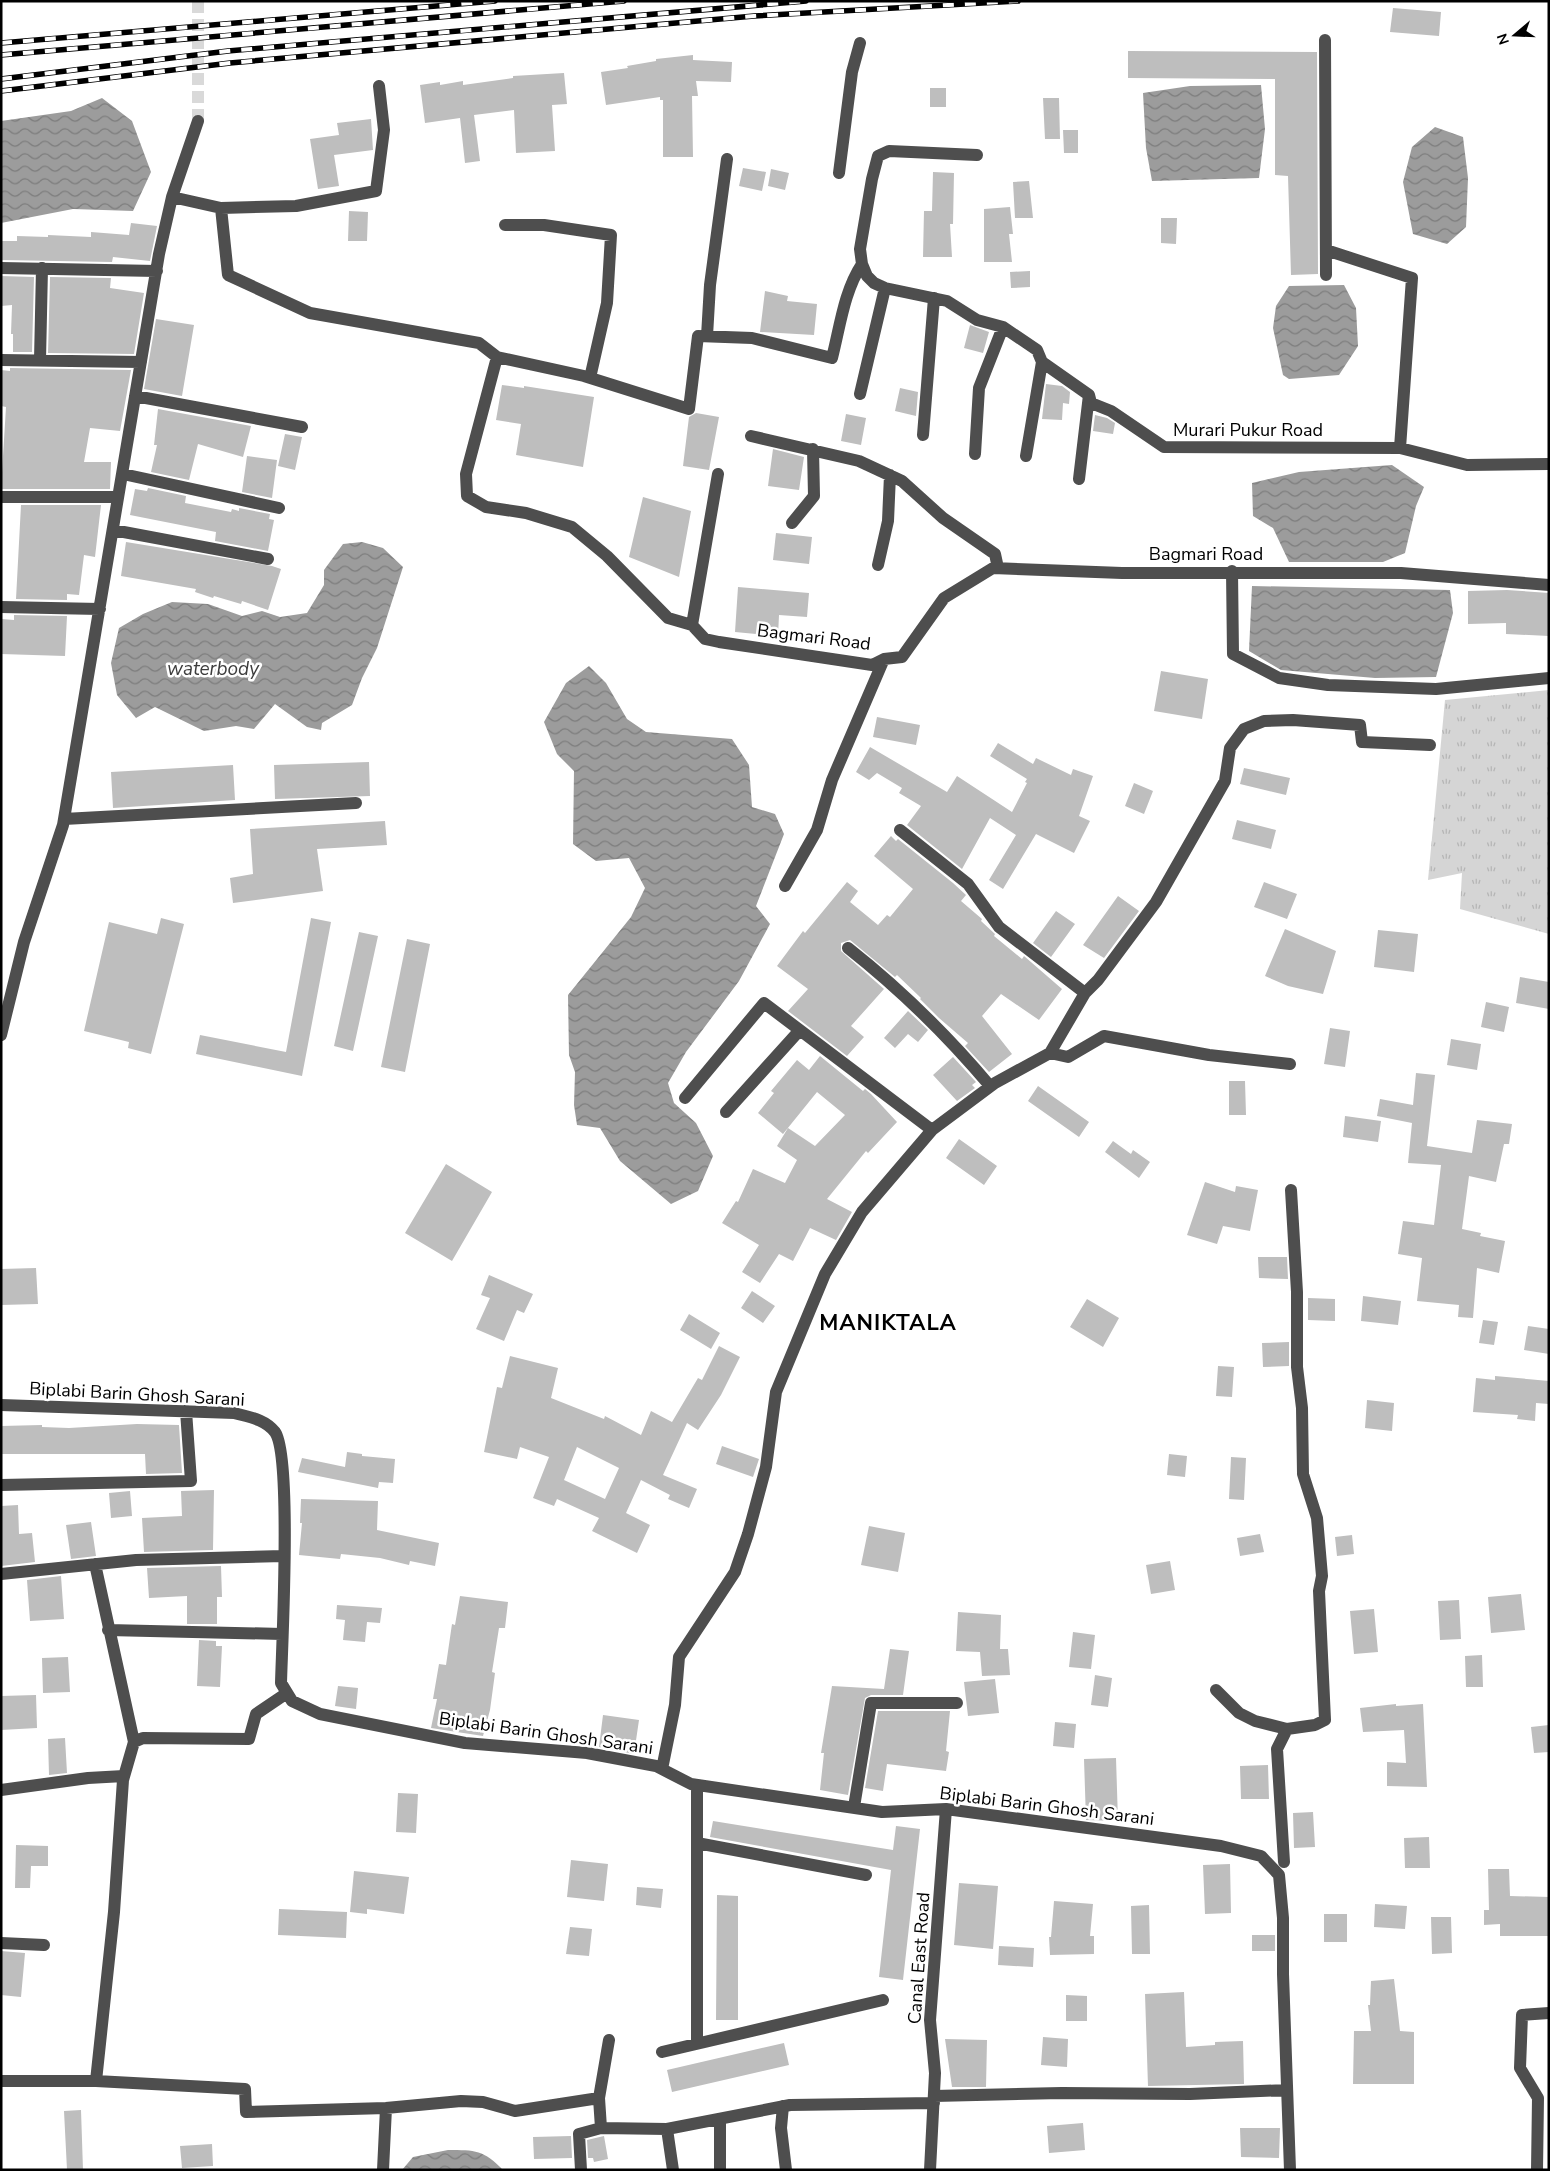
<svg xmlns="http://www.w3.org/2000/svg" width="1550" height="2171" font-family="'Nunito Sans',sans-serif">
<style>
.park{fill:url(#park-tufts)}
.water{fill:url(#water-waves)}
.building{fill:#bebebe;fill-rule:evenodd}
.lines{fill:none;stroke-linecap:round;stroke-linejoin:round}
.minor-tunnel{stroke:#d9d9d9;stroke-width:12;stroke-dasharray:12 6;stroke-linecap:butt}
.minor{stroke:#4e4e4e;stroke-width:12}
.rail-casing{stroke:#000;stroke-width:5.5}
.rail{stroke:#fff;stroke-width:4;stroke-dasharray:11;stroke-linecap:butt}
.labels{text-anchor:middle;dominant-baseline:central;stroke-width:5;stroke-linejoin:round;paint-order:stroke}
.street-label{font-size:18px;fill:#000;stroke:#fff}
.water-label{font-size:19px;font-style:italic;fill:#3d3d3d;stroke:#fff}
.district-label{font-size:22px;font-weight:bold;letter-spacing:1px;fill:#000;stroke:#fff}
</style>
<defs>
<pattern id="park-tufts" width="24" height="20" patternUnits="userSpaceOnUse" patternTransform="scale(1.25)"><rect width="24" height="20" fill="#d5d5d5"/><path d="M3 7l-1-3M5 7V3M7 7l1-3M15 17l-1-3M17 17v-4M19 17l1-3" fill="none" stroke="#b5b5b5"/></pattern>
<pattern id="water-waves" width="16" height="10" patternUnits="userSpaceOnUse" patternTransform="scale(1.25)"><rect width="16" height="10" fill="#9c9c9c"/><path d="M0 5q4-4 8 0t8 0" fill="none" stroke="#7d7d7d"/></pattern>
</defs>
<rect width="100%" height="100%" fill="#fff"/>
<!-- park -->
<path class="park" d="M1549,690V934L1460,909L1462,873L1428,880L1445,700Z"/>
<!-- water -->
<path class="water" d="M1261,85L1265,129L1259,178L1152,181L1146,148L1143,93L1190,86Z
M102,98L132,121L151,172L133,211L73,209L1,223V121L71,111Z
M1435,127L1463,137L1468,178L1466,227L1447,244L1413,234L1403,182L1412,147Z
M1344,285L1356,308L1358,346L1339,375L1289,379L1283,375L1273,328L1276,306L1289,286Z
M1392,465L1424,487L1416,506L1405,553L1383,562H1289L1273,528L1253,516L1252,483L1299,472Z
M362,542L383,548L403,567L377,648L362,678L352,705L322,723L321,730L307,727L275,704L254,729L236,726L204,731L155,707L136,718L117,695L111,663L119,628L143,614L172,602L208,604L242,616L262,611L280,617L307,613L324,585V570L343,544Z
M1252,586L1450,590L1453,613L1436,677L1375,678L1281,670L1249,651Z
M589,666L606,683L627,719L646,732L732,739L749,765L752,807L775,814L784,834L756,906L770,924L739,981L686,1052L668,1083L674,1103L696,1123L713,1156L698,1191L671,1204L620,1161L600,1128L577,1125L574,1105L575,1072L569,1055L568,995L631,917L645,888L629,858L596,861L573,844L574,771L557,754L544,722L566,683Z
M448,2150C475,2150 484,2150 503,2170H402L413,2157Z"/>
<!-- building -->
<path class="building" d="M1393,8L1441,12L1439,36L1390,32Z
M1128,51L1317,52L1318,274L1291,275L1288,176L1275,175V79L1128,78Z
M693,55V60L732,62L731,82L696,81L698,96H692L693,157H663V100H660V97L606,105L601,72L628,68L627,66L656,61V59Z
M564,73L567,104L552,105L555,151L516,153L514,110L474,115L480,161L465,163L460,118L425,123L420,85L440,82V85L463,81V85L513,78V76Z
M930,88H946V107H930Z
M1043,98H1059L1060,139H1045Z
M371,119L373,150L334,155L339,186L318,189L310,139L339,135L337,123Z
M1063,130H1078V153H1064Z
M743,168L766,172L762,191L739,186Z
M771,169L789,173L785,190L768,186Z
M933,172L954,173L953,224H950L952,257H923L924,211H932Z
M1029,181L1033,218H1015L1013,182Z
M1010,207L1013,234H1009L1012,262H984V209Z
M349,211L368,212L367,241H348Z
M1161,218H1177L1176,244L1161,243Z
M131,223L157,226L150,261L113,257L112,262L1,260V241H17V236L48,237V235L91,237V232L129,235Z
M1030,271V287L1011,288L1010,272Z
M1,276L34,277L32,352H13V334H11L12,305L1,306Z
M50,277L111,278L110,288L144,293L134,354L48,353Z
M765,291L788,296L787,301L817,304L814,335L760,332Z
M156,319L194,325L182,396L144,389Z
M970,325L989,332L983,353L964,348Z
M10,368L131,370L120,431L90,428L84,462H111L110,489H1L6,407L1,406V370L10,371Z
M1046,384L1062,386L1070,392L1069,404L1063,403L1062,420L1042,419Z
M502,385L524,388V386L594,397L583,467L516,455L521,424L496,420Z
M900,388L918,392L916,416L895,411Z
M158,409L251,426L243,457L198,444L189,480L151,472L157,445H154Z
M696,413L719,417L709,470L683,466L689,417Z
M846,414L866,418L861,445L841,441Z
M1095,415L1107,418L1115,423L1113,434L1093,431Z
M285,434L302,437L295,470L278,466Z
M773,449L804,457L799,490L768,486Z
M247,456L277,460L272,498L242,492Z
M148,488L186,496L185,503L231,512L232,509L239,511V508L270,514L269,519L274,520L268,551L215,541L216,532L130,515L135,489L147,491Z
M643,497L691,511L679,577L629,557Z
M21,505H101L95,557L84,555L79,595L67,594V600L16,599Z
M776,533L812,537L809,564L773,560Z
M126,542L272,566L281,569L268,610L242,601L241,604L214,596L213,598L195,592L196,589L121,576Z
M738,587L809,593L807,617L779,615L778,636L735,632Z
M1507,590L1549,593V636L1506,634V623L1468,624V591Z
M14,615L67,616L65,656L1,654L2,619L14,620Z
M1161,671L1208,679L1202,719L1154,711Z
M877,717L920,725L916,745L873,737Z
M998,743L1033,764L1036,758L1071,775L1073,769L1093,776L1079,816L1090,821L1074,853L1036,834L1003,889L989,880L1016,835L990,818L962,869L907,825L921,806L899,793L902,788L877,773L869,780L856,772L870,747L947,792L957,776L1012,812L1027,783L1025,782L1027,779L990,756Z
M369,762L370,796L275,799L274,765Z
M233,765L235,800L113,808L111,772Z
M1244,768L1290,778L1286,795L1240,784Z
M1134,783L1153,791L1144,814L1125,806Z
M1237,820L1276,830L1271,849L1232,839Z
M385,821L387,845L317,849L323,891L233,903L230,878L253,874L250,829Z
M891,836L896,841L898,839L953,883L966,895L961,901L982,919L981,921L995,934L994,936L1022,959L1024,956L1062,989L1039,1020L1001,994L982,1016L1012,1054L989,1072L965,1046L968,1043L939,1018L920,999L921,998L897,975L895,977L850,940L841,943V951L884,989L851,1026L864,1037L847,1056L788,1011L808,989L777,966L803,931L805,933L847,882L858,891L850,902L878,925L887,915L890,917L913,889L874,856Z
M1264,882L1297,894L1287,919L1254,907Z
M1118,896L1139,911L1104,958L1083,945Z
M1056,911L1075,924L1051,957L1033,943Z
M161,918L184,924L151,1054L128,1048L129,1042L84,1031L109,922L157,934Z
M311,918L331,922L302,1076L196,1054L200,1035L286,1052Z
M1285,929L1336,951L1323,994L1288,986L1265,976Z
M1378,930L1418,934L1414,972L1374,967Z
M359,932L378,936L353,1051L334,1046Z
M407,939L430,944L405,1072L381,1067Z
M1520,977L1549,982V1009L1516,1003Z
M1486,1002L1509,1007L1504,1032L1481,1027Z
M908,1011L928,1030L918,1042L908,1034L895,1048L884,1038Z
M1330,1028L1350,1031L1345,1067L1324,1064Z
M1451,1039L1481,1044L1477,1070L1447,1065Z
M820,1056L863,1091L865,1089L871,1094L897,1122L868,1153L866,1151L827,1199L852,1212L836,1240L810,1228L793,1261L779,1254L760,1283L742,1272L759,1245L722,1223L736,1201L738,1202L753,1169L785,1183L797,1160L777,1146L788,1128L815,1146L845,1115L817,1092L783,1134L758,1113L774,1093L771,1091L797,1060L809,1070Z
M953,1057L976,1082L972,1085L975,1088L957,1101L933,1075Z
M1416,1073L1435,1075L1427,1146L1472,1153L1477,1120L1512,1124L1509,1144H1504L1496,1182L1469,1176L1462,1229L1481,1233L1480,1236L1505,1241L1499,1273L1477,1268L1473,1318L1458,1317L1459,1305L1417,1301L1422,1258L1398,1254L1403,1221L1434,1225L1441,1165L1408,1163L1412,1123L1377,1116L1380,1099L1413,1105Z
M1229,1081H1245L1246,1115H1229Z
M1038,1086L1089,1122L1079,1137L1028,1101Z
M1345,1116L1381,1121L1378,1142L1343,1137Z
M959,1139L997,1166L984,1185L946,1158Z
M1113,1141L1131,1154L1133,1150L1150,1162L1139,1178L1105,1152Z
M446,1164L492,1192L452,1261L405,1233Z
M1205,1182L1235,1192L1236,1186L1258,1190L1250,1231L1223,1226L1217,1244L1187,1235Z
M1258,1257H1287L1288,1279L1259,1278Z
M36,1268L38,1304L1,1305V1269Z
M489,1275L533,1294L524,1313L517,1310L504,1341L476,1329L490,1298L481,1295Z
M752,1291L775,1306L763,1323L741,1308Z
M1363,1296L1401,1301L1398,1325L1361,1321Z
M1308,1298L1335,1299V1321L1308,1320Z
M1087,1299L1119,1318L1103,1347L1070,1327Z
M689,1314L720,1333L711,1349L680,1330Z
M1483,1320L1498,1322L1494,1345L1479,1343Z
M1528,1326L1549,1329V1354L1524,1350Z
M1289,1342V1366L1263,1367L1262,1343Z
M719,1346L740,1357L721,1395L698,1430L687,1423L663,1475L697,1489L689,1508L668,1499L670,1495L641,1480L626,1513L650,1525L637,1553L592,1531L599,1518L557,1499L554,1506L533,1498L549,1457L520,1447L517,1459L484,1452L497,1387L502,1388L510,1356L558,1368L551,1398L604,1419L605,1416L641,1435L651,1411L672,1422L698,1378L702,1380ZM577,1447L619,1468L605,1499L564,1480Z
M1218,1366L1234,1367L1232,1397L1216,1396Z
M1495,1376L1549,1381V1404L1536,1403L1535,1421L1517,1419L1518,1415L1473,1412L1476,1378L1495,1380Z
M1367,1400L1394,1403L1392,1431L1365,1428Z
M137,1424L179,1425L182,1473L146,1474L145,1454H1V1426L42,1425V1427L69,1428Z
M722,1446L759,1459L753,1477L716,1464Z
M347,1452L362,1454V1456L395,1459L393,1483L379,1482L378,1488L298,1472L302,1458L345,1467Z
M1169,1454L1187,1456L1185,1477L1167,1475Z
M1231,1457L1246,1458L1244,1500L1229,1499Z
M214,1490L213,1550L144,1552L142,1518L182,1516L181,1491Z
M130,1491L132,1516L111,1518L109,1493Z
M301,1499L378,1501L377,1530L439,1543L435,1566L410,1561L409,1565L380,1558L341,1554L340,1559L299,1555L302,1523H300Z
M18,1505L19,1534L32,1533L35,1562L1,1566V1506Z
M91,1522L96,1556L71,1559L66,1525Z
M869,1526L905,1533L898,1572L861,1565Z
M1260,1534L1264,1552L1240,1556L1237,1538Z
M1352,1535L1354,1554L1337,1556L1335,1537Z
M1170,1561L1175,1590L1151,1594L1146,1565Z
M221,1566L222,1597H217V1624H187V1596L149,1598L147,1568Z
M61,1576L64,1619L30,1621L27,1580Z
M1521,1594L1525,1630L1491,1633L1488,1597Z
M460,1596L508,1602L505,1628H499L492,1672L495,1673L490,1710L483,1736L431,1728L437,1699H433L439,1664L446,1665L452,1624L455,1625Z
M1459,1600L1461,1639L1440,1640L1438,1601Z
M337,1605L382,1608L380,1623L367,1622L365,1642L343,1640L345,1620L336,1619Z
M1374,1609L1378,1652L1354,1654L1350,1611Z
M958,1612L1001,1615L1000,1649H1008L1010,1675L982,1676L980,1652L956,1651Z
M1073,1632L1095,1635L1091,1669L1069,1667Z
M199,1640L216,1641V1646H222L220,1687L197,1686Z
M890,1649L909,1651L903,1695H871L865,1698L848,1795L820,1790L824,1753H821L832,1686L884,1689Z
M1482,1655L1483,1687H1466L1465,1656Z
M68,1657L70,1692L43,1693L42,1658Z
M1095,1675L1112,1678L1108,1707L1091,1705Z
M995,1679L999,1713L968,1716L964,1682Z
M338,1686L358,1688L356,1709L335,1706Z
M36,1695L37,1728L1,1730V1696Z
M1396,1704V1706L1423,1704L1427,1787L1387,1786V1762L1406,1763L1404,1730L1363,1732L1360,1708Z
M878,1711H950L946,1751L949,1752L946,1771L887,1764L883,1791L865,1788Z
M603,1715L639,1720L634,1754L599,1747Z
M1055,1722L1076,1724L1074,1748L1053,1746Z
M1549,1725V1752L1534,1753L1531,1727Z
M65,1738L67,1773L49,1775L48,1739Z
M1116,1758L1118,1821L1086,1820L1084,1759Z
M1268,1765L1269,1799H1241L1240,1766Z
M398,1793L418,1794L416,1833L396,1832Z
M1313,1812L1315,1847L1294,1848L1293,1813Z
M713,1821L893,1850L896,1826L920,1829L903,1980L879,1977L891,1870L710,1837Z
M1429,1837L1430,1868H1405L1404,1838Z
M16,1845L48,1846V1866H31L30,1888H15Z
M571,1860L608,1864L604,1901L567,1897Z
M1230,1864L1231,1913L1205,1914L1203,1865Z
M1488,1869H1509L1510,1896L1549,1897V1936H1500V1924L1484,1925V1910H1489Z
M354,1871L409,1877L404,1914L367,1909V1914L350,1912Z
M959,1883L998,1886L993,1949L954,1945Z
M637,1887L663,1889L661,1908L636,1905Z
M717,1895L738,1896V2020H716Z
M1054,1901L1093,1904L1090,1936H1094V1954L1050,1955L1049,1937H1051Z
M1375,1904L1407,1906L1405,1929L1374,1927Z
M1149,1905L1150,1954H1132L1131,1906Z
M279,1909L347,1912L346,1938L278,1935Z
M1324,1914H1347V1942H1324Z
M1431,1917H1451L1452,1953L1432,1954Z
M570,1927L592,1929L589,1956L566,1954Z
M1252,1935H1275V1951H1252Z
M999,1946L1034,1948L1033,1967L998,1965Z
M1,1951L25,1953L21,1997L1,1995Z
M1394,1979L1400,2031L1414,2032V2084H1353L1354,2031H1371L1368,2005H1370L1371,1981Z
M1184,1992L1186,2047L1215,2045V2042L1243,2041L1244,2084L1148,2086L1145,1994Z
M1066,1995L1087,1996V2021H1066Z
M1043,2037L1068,2039L1067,2067L1041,2065Z
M945,2039L987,2040L986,2087H952Z
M784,2043L789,2065L672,2092L667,2070Z
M81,2110L83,2170H67L64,2111Z
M1083,2123L1085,2150L1049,2153L1047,2126Z
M1240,2128H1280L1279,2158L1241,2157Z
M571,2136L572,2158L534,2159L533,2137Z
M604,2136L608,2159L594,2162L593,2158H588L587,2140Z
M212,2144L213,2166L182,2168L180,2146Z"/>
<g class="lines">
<!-- minor-tunnel -->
<path class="minor-tunnel" d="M198,121V1"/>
<!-- minor -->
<path class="minor" d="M1325,40L1326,275
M977,155L889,151L878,156L872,179L860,249L862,264L867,276L874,283L885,288L947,301L977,320L1003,327L1037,350L1042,362L1089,395L1091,403L1111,411L1164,447L1400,448L1467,465L1549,464
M839,173L852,72L860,43
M172,197L221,208L228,275L310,313L479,343L497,357L584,376L689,409L698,336L752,338L832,358C840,327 844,291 862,264
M221,208L296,206L376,191L384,130L379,86
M505,225H544L611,235L607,303L590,378
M1326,250L1412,278L1400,448
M1,268L157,271
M707,336L710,285L727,159
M497,357L466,474L467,496L486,507L526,513L572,527L607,556L668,618L692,625L705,639L719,642L872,665L884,659L902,657L944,598L993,568L1122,573H1401L1549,585
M1,360L141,362
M40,360L42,268
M860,394L885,288
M135,396L302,427
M923,435L934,298
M751,436L859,461L902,481L943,518L995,554L998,568
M975,454L979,388L1003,327
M1026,456L1042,362
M123,474L279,508
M1079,479L1089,395
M1,497H118
M792,523L814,496L813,449
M113,530L268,559
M878,565L888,521L890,475
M1232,571L1233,654L1279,678L1328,685L1436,689L1549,678
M1,607L100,609
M692,625L718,474
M64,819L356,803
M900,830L968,884L999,927L1085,993
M785,886L817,830L832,780L884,659
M848,948C900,989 947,1035 990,1086
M1,1035L24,942L63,825L159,254L172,197L198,121
M1050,1053L1068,1057L1104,1036L1209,1055L1290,1064
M685,1098L764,1003L932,1130
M726,1112L799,1031
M1,1405L234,1413C249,1417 265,1419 275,1432C292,1456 282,1643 281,1683L292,1701L320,1714L465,1743L587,1753L656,1766L691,1784L882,1812L946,1809L1221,1846L1261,1856L1279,1875L1283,1918V1974L1290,2170
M1,1485L191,1481L186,1411
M95,1564L134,1742
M1,1574L136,1560L283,1556
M108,1630L282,1634
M1216,1690L1239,1713L1255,1721L1287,1729
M662,1769L675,1705L679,1657L735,1572L748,1534L766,1467L776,1392L825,1274L862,1212L932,1130L995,1083L1050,1053L1085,993L1098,980L1156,902L1225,781L1230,748L1244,729L1264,721L1293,720L1360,725L1362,742L1430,745
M1,1790L88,1778L124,1776
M854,1807L871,1703H957
M697,1843L866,1875
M1284,1862L1277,1749L1287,1729L1315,1725L1325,1720L1319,1591L1322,1576L1317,1518L1303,1474L1302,1408L1297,1367V1292L1291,1190
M1,1943L44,1945
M697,2042V1785
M662,2052L883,2000
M1,2081H96L245,2089L246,2112L386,2108L461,2101L483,2102L515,2111L599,2098
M96,2081L114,1912L123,1780L134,1742L143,1738L249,1739L256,1714L287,1693
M934,2096L1062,2093L1190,2094L1287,2090
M783,2106L781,2128L786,2170
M601,2128L599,2098L609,2040
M667,2129L673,2170
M383,2170L386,2108
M581,2170L579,2134L601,2128L667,2129L790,2105L934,2103
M720,2170V2119
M930,2170L935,2073L930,2020L946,1809
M1537,2170L1538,2098L1520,2068L1522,2015L1549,2013"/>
<!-- rail casing -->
<g class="rail-casing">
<path id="rail" d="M1,43L495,1
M1,55L624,1
M1,79L228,51L806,1
M1,91L230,63L754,16L1018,1"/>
</g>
<!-- rail -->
<use href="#rail" class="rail"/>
</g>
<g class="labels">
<!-- street labels -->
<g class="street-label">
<text x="1248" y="430">Murari Pukur Road</text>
<text x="1206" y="554">Bagmari Road</text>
<text transform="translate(814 637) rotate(7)">Bagmari Road</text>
<text transform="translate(137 1394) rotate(3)">Biplabi Barin Ghosh Sarani</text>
<text transform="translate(546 1733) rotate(8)">Biplabi Barin Ghosh Sarani</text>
<text transform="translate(1047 1806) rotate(7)">Biplabi Barin Ghosh Sarani</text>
<text transform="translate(919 1958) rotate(-86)">Canal East Road</text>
</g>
<!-- water labels -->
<g class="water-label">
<text x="213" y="669">waterbody</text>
</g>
<!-- district labels -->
<g class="district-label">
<text x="888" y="1323">MANIKTALA</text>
</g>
</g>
<!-- border -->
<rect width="1550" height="2171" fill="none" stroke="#000000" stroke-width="5"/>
<!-- north arrow -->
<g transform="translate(1515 35) rotate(251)" stroke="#ffffff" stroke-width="4" paint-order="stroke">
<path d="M0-4L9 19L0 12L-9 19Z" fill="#000000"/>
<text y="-8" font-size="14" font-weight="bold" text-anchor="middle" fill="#000000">N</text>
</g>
</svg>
